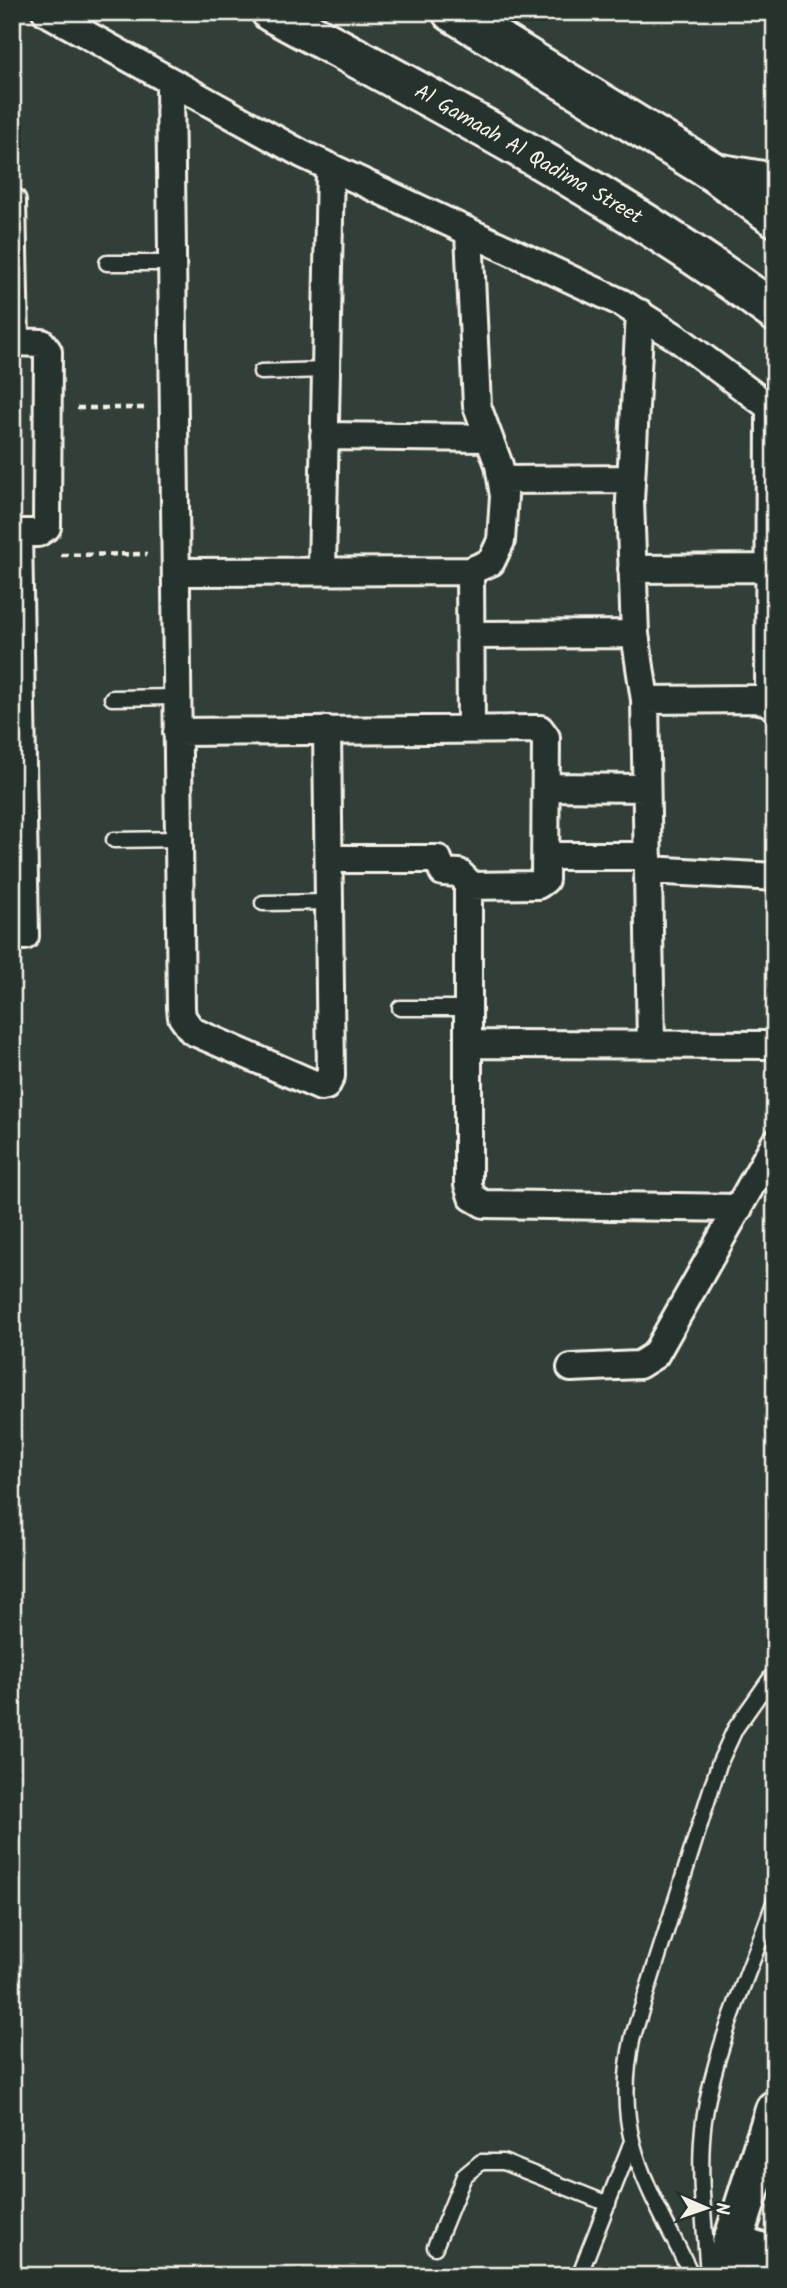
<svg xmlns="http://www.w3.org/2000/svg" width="787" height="2288" font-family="Kalam,sans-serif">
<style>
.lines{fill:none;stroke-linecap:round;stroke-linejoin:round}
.service-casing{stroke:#f4f1e8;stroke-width:19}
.minor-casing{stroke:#f4f1e8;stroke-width:32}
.secondary-casing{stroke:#f4f1e8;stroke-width:44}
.primary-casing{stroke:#f4f1e8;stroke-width:44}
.path{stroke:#f4f1e8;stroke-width:4.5;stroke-dasharray:7 5;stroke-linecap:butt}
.service{stroke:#26332d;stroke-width:14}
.minor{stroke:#26332d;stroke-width:26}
.secondary{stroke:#26332d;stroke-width:38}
.primary{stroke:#26332d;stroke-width:38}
.labels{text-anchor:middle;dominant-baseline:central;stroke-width:5;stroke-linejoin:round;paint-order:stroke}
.street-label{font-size:21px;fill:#f4f1e8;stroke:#26332d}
</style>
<rect width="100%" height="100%" fill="#323e38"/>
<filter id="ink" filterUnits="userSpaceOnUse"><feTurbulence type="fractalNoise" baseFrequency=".0143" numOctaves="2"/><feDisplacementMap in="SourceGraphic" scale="14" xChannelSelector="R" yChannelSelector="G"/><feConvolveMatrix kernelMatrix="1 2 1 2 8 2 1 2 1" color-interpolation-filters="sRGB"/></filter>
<g filter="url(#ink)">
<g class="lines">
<!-- service casing -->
<g class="service-casing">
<path id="service" d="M107,263H172
M261,372L325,370
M112,698L177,697
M114,840L179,839
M263,903L329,902
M400,1008H468
M435,2247L464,2176L481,2162H503L608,2204
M579,2276L631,2144
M692,2276C650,2188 610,2138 633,2036L719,1764L735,1729L775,1672
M708,2276C705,2225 697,2171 704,2120C715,2045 750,1971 775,1900"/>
</g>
<!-- minor casing -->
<g class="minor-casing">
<path id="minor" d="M46,12L302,154L622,303L677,338L775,411
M170,84L181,1008L182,1017L192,1031L321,1087L326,1086L331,1076L327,730
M12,201L15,342
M640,313L630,501L635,634L645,700L651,1044
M12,342L42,343L48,351L47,527L38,533H12
M324,436L487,438
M503,480L631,479
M18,533L25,936
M632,569L769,568
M322,571L330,169
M470,571L471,727
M176,572L470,571L491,562L501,541L504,496L499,465L477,406L469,233
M471,635L635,634
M645,700L755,699L769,702L775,708
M769,702L770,407
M177,732L540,729L546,737L545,880L538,885L468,886
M546,787L646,788
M546,856H648
M329,859H438L443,872L459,873L468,882V1185L472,1197L484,1204L739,1208
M648,870L775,877
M468,1044L775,1045
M571,1368L639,1365L655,1355L775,1143"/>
</g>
<!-- secondary casing -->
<g class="secondary-casing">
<path id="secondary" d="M271,12C444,105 617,195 775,312
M452,12L715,173L775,217
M732,2243L775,2257
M722,2276L775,2110"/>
</g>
<!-- primary casing -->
<g class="primary-casing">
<path id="primary" d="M715,173L775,183"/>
</g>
<!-- path -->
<path class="path" d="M77,408H145
M61,555L147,554"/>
<!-- service -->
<use href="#service" class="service"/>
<!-- minor -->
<use href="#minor" class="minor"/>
<!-- secondary -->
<use href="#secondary" class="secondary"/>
<!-- primary -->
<use href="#primary" class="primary"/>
</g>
</g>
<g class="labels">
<!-- street labels -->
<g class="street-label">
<text transform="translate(528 155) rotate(30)">Al Gamaah Al Qadima Street</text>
</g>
</g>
<!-- margin -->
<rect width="787" height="2288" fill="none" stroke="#26332d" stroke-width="42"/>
<rect x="21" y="21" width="745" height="2246" fill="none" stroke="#f4f1e8" stroke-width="2.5" filter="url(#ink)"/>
<!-- north arrow -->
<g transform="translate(706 2208) rotate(92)" stroke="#26332d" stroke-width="5" paint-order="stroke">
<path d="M0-5L12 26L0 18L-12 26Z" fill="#f4f1e8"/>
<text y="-10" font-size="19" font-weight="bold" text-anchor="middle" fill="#f4f1e8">N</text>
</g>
</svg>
